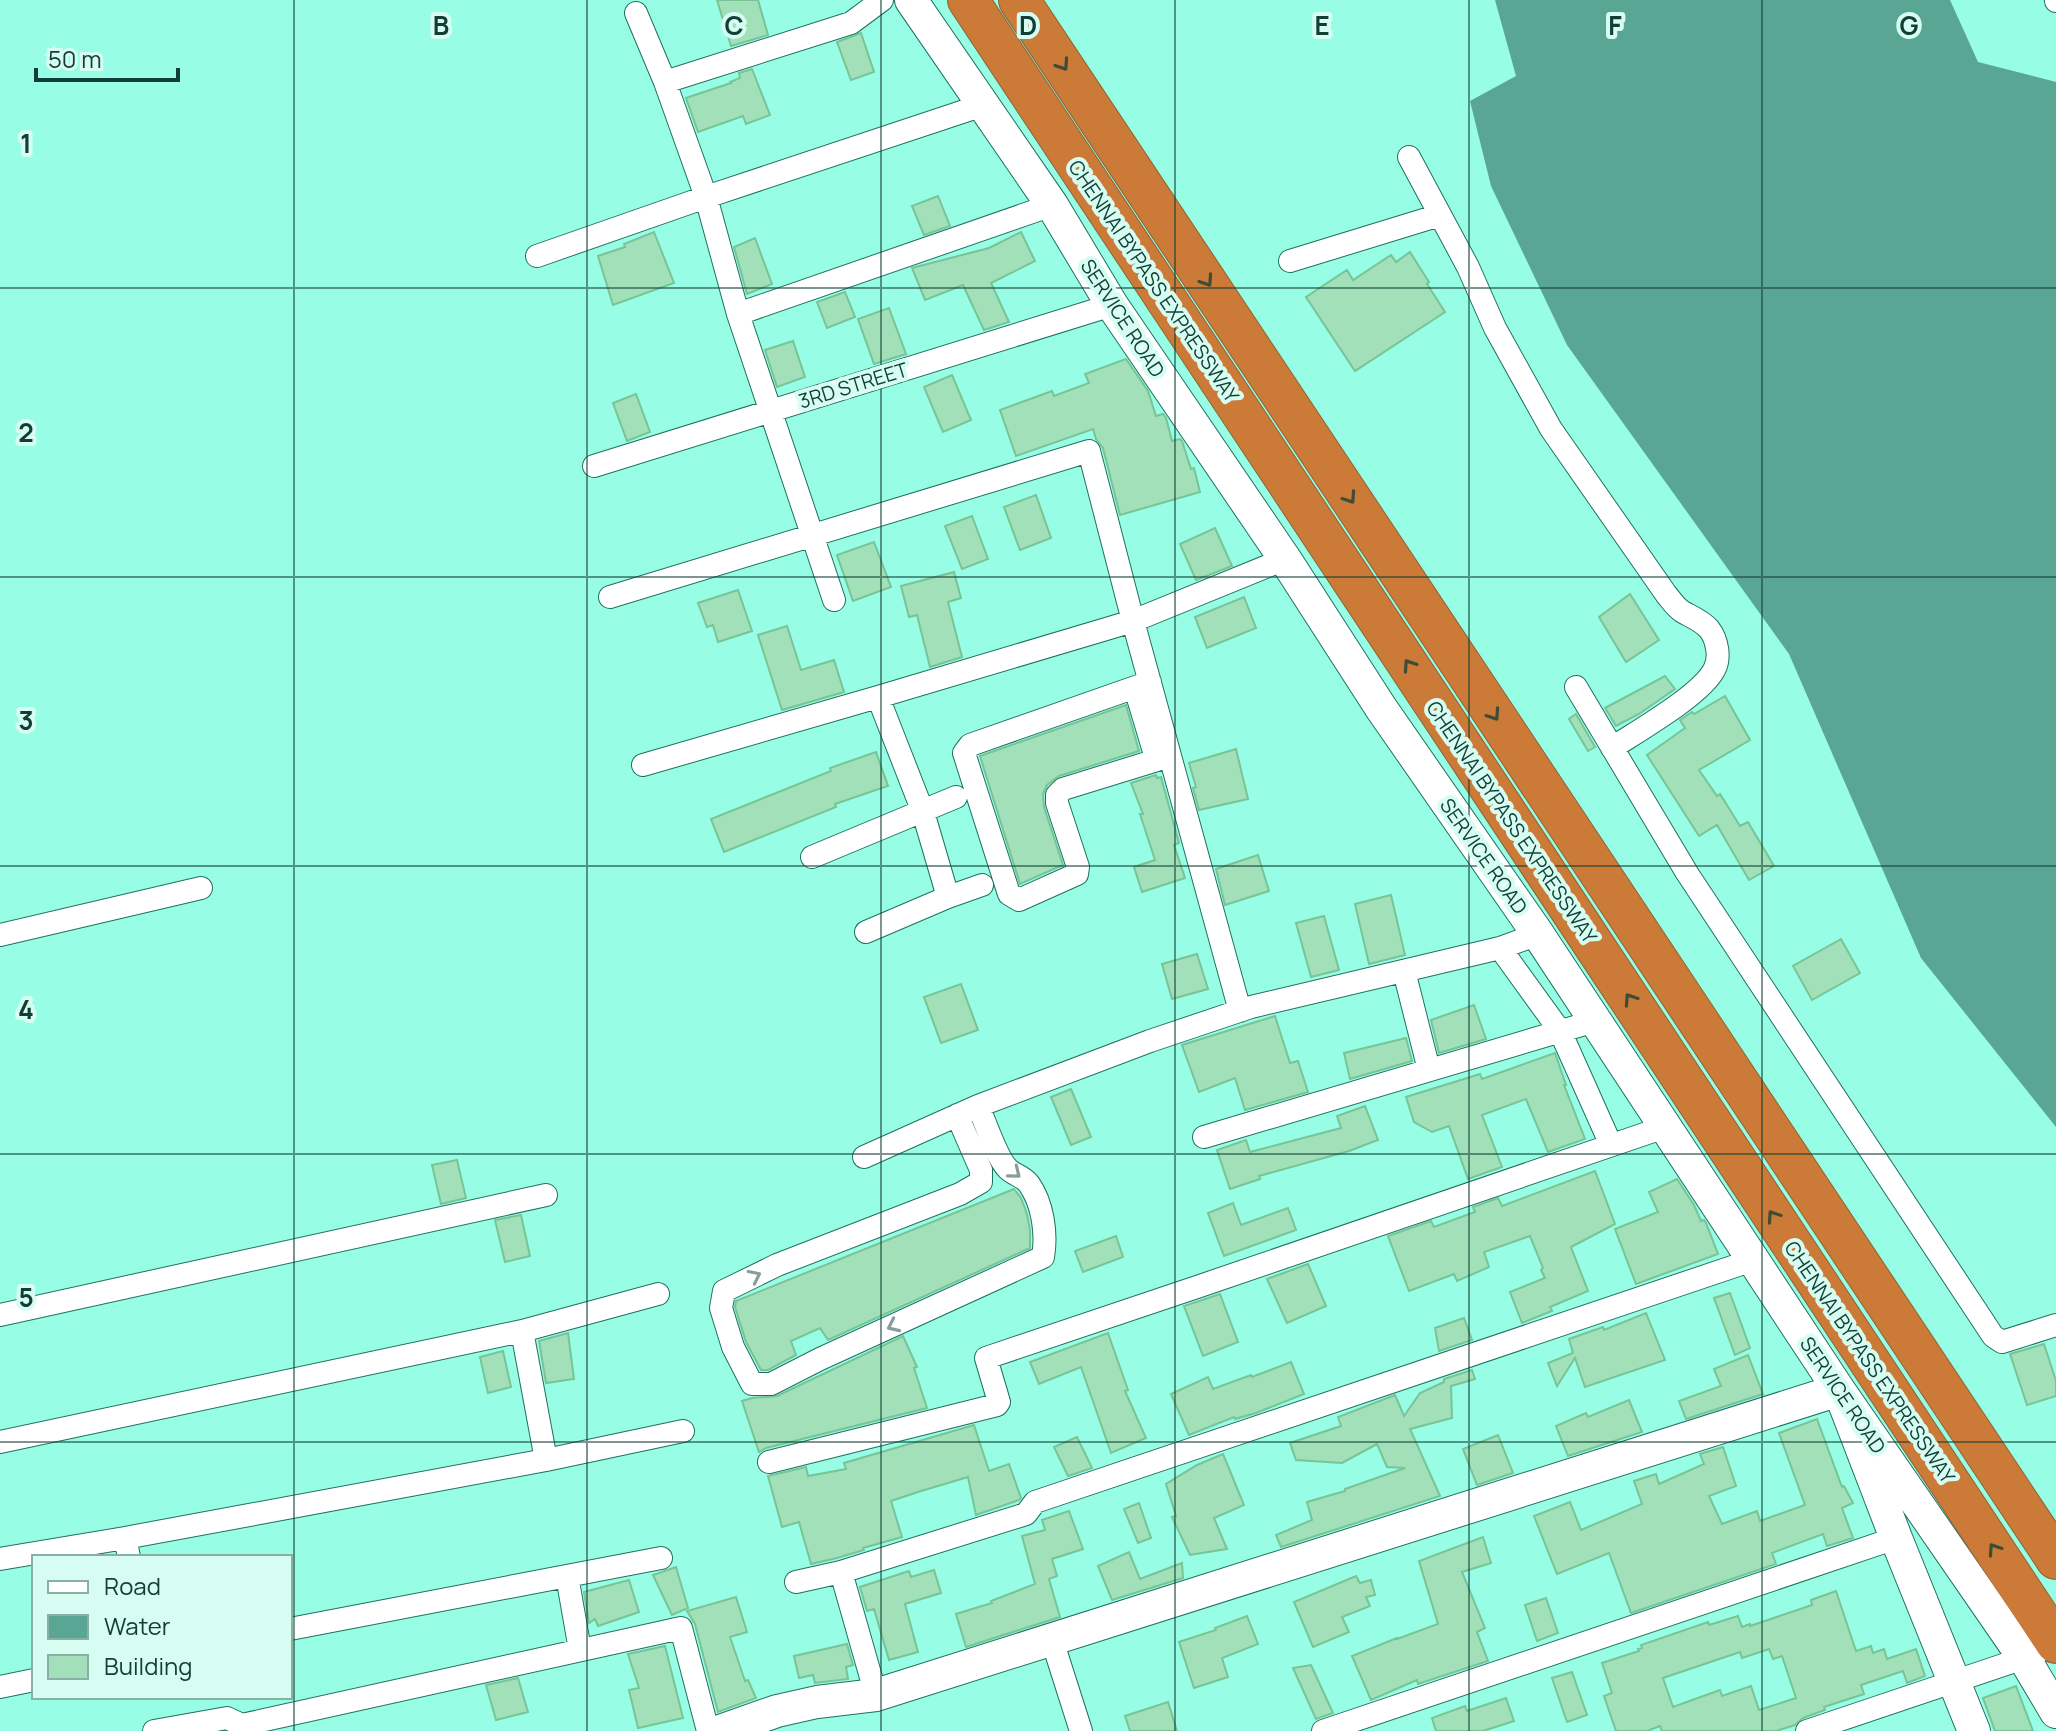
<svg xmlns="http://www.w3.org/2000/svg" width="2056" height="1731" font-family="Manrope,sans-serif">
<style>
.water{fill:#59a694}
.building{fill:#a2e0b9;stroke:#77c496;stroke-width:2;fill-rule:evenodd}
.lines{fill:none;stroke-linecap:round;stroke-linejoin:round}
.street-casing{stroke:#1e7161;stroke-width:24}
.secondary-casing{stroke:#1e7161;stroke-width:34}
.highway-casing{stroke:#8b6536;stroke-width:42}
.street{stroke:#fff;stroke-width:22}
.secondary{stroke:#fff;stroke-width:32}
.highway{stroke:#cc7a37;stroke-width:40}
.oneway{stroke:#404d36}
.oneway2{stroke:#889e9a}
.grid{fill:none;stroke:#113e35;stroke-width:2;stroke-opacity:0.55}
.labels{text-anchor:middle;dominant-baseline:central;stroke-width:8;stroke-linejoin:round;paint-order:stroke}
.street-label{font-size:20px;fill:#113e35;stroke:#d7fdf2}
.grid-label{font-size:26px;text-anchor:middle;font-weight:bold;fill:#113e35;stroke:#d7fdf2;stroke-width:8;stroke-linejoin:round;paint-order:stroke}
</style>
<rect width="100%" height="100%" fill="#97fde4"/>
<!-- water -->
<path class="water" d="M1495,0H1950L1978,62L2056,82V1127L1921,958L1789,654L1567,345L1491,186L1470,101L1516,76Z"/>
<!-- building -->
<path class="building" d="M717,0H758L768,35L731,46Z
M861,33L874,72L851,80L837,42Z
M752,69L770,115L746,124L743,116L698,132L686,98L731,83L730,82L740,78L739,73Z
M938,196L950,226L924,235L912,206Z
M654,232L674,283L613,305L598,256L625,247L624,244Z
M1021,232L1035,261L991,283L1009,322L984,330L963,285L925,300L912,268L989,248Z
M755,238L772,284L747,294L734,247Z
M1410,252L1429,282L1427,284L1445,312L1355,371L1306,297L1347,270L1353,280L1391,255L1396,262Z
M845,292L855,317L827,328L817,302Z
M889,308L906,354L874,364L858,319Z
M793,341L805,377L777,387L765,350Z
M1126,359L1148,391L1156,416L1163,414L1166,418L1172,441L1180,439L1182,441L1191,469L1194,468L1200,492L1120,515L1103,448L1096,439L1093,429L1016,456L1000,410L1052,391L1054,396L1089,383L1085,374Z
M952,375L971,420L943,432L924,387Z
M636,394L650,432L627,441L613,403Z
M1036,495L1051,538L1020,550L1004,507Z
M972,516L988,559L962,569L945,526Z
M1215,528L1232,566L1196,580L1180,544Z
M874,542L891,587L853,601L837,555Z
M954,572L961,598L948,602L962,657L930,667L917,615L909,617L901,586Z
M738,590L752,631L718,642L713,625L707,627L698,603Z
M1630,594L1659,640L1626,662L1599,617Z
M1244,597L1256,628L1207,648L1195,617Z
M787,626L801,670L834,660L844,692L782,710L758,635Z
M1665,676L1675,689L1639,714L1616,726L1605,708Z
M1725,696L1750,740L1699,770L1717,796L1720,794L1740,826L1748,822L1774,866L1749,880L1717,825L1699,836L1647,755L1685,728L1680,720L1692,712L1694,714Z
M1126,705L1139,751L1059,776L1047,785L1043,794L1044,807L1063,865L1020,884L980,756Z
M1576,714L1595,747L1588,751L1569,719Z
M1236,749L1248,799L1199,810L1193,788L1196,787L1189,763Z
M876,752L888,786L835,804L836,807L724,852L711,819L831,771L830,768Z
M1156,775L1157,778L1161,777L1179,843L1174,845L1185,878L1142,892L1134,867L1155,860L1140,814H1143L1131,783Z
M1258,855L1269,891L1225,905L1216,869Z
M1391,895L1405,955L1369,964L1355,904Z
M1324,916L1339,970L1311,977L1296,923Z
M1841,939L1860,973L1812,1000L1793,966Z
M1197,954L1208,989L1172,999L1162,964Z
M961,984L978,1030L941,1043L924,997Z
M1474,1005L1486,1039L1439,1053L1431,1020Z
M1275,1016L1290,1063L1298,1061L1308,1092L1245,1110L1235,1078L1199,1092L1182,1045Z
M1406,1038L1412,1061L1350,1079L1344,1053Z
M1555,1053L1566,1085H1564L1585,1139L1548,1152L1526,1099L1482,1115L1502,1167L1468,1179L1449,1126L1432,1132L1414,1122L1406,1097L1480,1074L1482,1079Z
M1071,1089L1091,1137L1071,1145L1051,1097Z
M1365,1106L1378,1140L1349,1151L1259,1176L1260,1179L1230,1189L1217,1150L1246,1140L1250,1152L1341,1128L1337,1116Z
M457,1160L466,1198L441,1204L432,1165Z
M1595,1171L1615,1224L1571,1247L1588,1291L1550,1307L1552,1311L1522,1323L1510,1292L1545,1278L1541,1270L1543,1268L1530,1236L1484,1252L1489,1267L1457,1281L1454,1274L1409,1291L1388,1236L1431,1221L1434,1227L1475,1212L1473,1207L1498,1198L1502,1206Z
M1677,1179L1694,1205L1701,1221L1704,1220L1706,1223L1718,1254L1636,1284L1615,1229L1658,1212L1649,1192Z
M1014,1189L1021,1198L1027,1214L1030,1230V1248L828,1340L820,1328L791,1341L796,1355L768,1370H761L746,1342L735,1307L736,1301Z
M1233,1203L1241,1225L1288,1208L1296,1230L1224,1256L1208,1213Z
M521,1215L530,1256L505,1262L495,1220Z
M1116,1236L1123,1257L1083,1272L1075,1251Z
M1308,1264L1326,1306L1287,1323L1267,1279Z
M1730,1293L1750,1348L1735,1355L1714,1298Z
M1220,1294L1238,1342L1203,1356L1184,1306Z
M1646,1313L1665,1360L1585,1387L1575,1358L1557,1386L1548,1363L1573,1353L1569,1339L1603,1327L1604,1330Z
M1464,1318L1472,1340L1439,1351L1435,1328Z
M568,1333L574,1379L546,1383L539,1341Z
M1108,1333L1128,1390L1125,1391L1146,1438L1111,1453L1081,1367L1039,1384L1030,1362Z
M903,1336L917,1367L914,1368L927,1408L766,1448L759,1452L742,1401L752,1398L777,1396Z
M2044,1344L2056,1381V1396L2027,1405L2010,1354Z
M503,1351L511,1387L488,1393L480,1357Z
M1748,1355L1763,1394L1686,1419L1679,1401L1721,1386L1714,1369Z
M1291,1362L1304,1394L1256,1413L1235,1419L1234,1417L1189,1435L1171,1394L1208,1377L1213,1389L1251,1375L1252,1377Z
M1472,1370L1475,1379L1451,1386L1452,1418L1410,1429L1440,1496L1281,1547L1276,1535L1312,1520L1307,1502L1345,1491V1489L1405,1468L1387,1467L1377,1444L1342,1463L1296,1460L1290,1443L1341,1426L1338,1417L1395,1395L1404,1416L1420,1393L1444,1382V1379Z
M1629,1400L1642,1432L1568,1456L1556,1426L1586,1413L1588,1417Z
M1817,1419L1842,1487L1844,1486L1853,1503L1842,1508L1853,1538L1827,1546L1823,1534L1772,1553L1776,1564L1631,1613L1609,1553L1557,1574L1534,1516L1570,1502L1581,1530L1642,1504L1634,1481L1656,1474L1659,1484L1704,1464L1700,1454L1723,1447L1736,1486L1709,1496L1722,1524L1757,1511L1760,1521L1805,1505L1779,1433Z
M974,1425L989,1471L1009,1464L1021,1498L1019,1500L976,1515L968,1477L921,1491L891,1501L902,1537L863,1548L864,1550L837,1558L811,1564L799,1522L782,1527L768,1476L806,1467L808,1476L846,1469L844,1463Z
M1498,1435L1513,1473L1477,1485L1463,1449Z
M1077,1437L1092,1468L1068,1476L1054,1447Z
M1223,1454L1244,1505L1214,1518L1227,1549L1190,1555L1172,1517L1176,1516L1166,1484L1197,1465Z
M1139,1503L1151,1538L1138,1543L1124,1509Z
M1069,1511L1083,1549L1052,1559L1057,1576L1049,1579L1060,1617L966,1647L956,1614L992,1603L991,1601L1035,1584L1022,1536L1045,1530L1042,1520Z
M1483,1537L1491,1563L1462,1572L1485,1628L1477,1632L1488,1661L1418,1684L1417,1680L1371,1700L1352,1656L1397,1638V1639L1438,1624L1419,1561Z
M1129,1552L1140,1579L1182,1563L1183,1578L1112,1600L1098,1566Z
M676,1567L688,1608L672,1615L653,1575Z
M934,1570L941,1593L905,1604L918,1652L889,1660L874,1609L867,1611L860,1587L909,1571L911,1577Z
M1356,1576L1360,1583L1371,1580L1375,1595L1366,1597L1370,1606L1342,1617L1349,1632L1313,1647L1294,1602Z
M629,1580L639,1612L598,1626L595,1619L589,1623L584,1592Z
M1836,1591L1856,1651L1871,1646L1873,1653L1884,1649L1887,1659L1916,1649L1925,1676L1907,1683L1903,1671L1861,1685L1864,1694L1824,1707L1825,1710L1803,1718L1795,1725L1776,1731H1662L1660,1726L1647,1731H1616L1604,1696L1612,1693L1602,1663L1639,1651L1638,1649L1642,1648L1641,1645L1708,1622L1709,1625L1738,1616L1742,1627L1750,1624V1626L1812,1605L1811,1600ZM1769,1649L1773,1659L1782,1656L1796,1698L1759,1710L1751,1686L1722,1696L1720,1690L1673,1707L1663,1678L1740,1652L1742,1658Z
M736,1597L747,1632L730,1637L745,1681L748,1680L756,1698L718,1712L695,1624L687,1611Z
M1546,1598L1558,1633L1537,1641L1525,1605Z
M1247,1616L1258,1644L1222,1658L1228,1677L1194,1688L1179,1642L1216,1630L1215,1628Z
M847,1644L853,1665L846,1667L848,1679L815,1683L813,1675L799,1678L794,1656Z
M665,1646L683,1718L638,1728L629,1690L639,1688L628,1654Z
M1311,1665L1333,1713L1316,1719L1293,1668Z
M1572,1672L1587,1715L1567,1722L1552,1678Z
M518,1678L528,1712L496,1720L486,1685Z
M2016,1686L2033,1731H1995L1983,1698Z
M1506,1698L1514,1721L1483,1731H1436L1432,1718L1465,1706L1467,1711Z
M1168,1702L1177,1731H1130L1125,1716Z"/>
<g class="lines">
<!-- street casing -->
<g class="street-casing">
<path id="street" d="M2056,0V1
M636,13L665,82L706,197L738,314L834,600
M665,82L851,23L882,0
M1409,157L1468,267L1495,328L1551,429L1666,594C1671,600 1676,608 1683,612C1692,617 1702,621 1709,629C1717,639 1721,658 1714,670C1701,695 1638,731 1612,748
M537,256L706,197L983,105
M1290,261L1440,215
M738,314L1052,205
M594,466L1112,305
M610,597L1089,451L1133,621L1240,1011
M1150,682L970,745L964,753L1009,894L1019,900L1077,874L1078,867L1057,803V795L1063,789L1170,756
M1576,687L1687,873L1993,1336L2002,1342L2056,1325
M1135,688L1153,748
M643,765L878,697L1133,621L1285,559
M812,857L956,797
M948,897L982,885
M866,932L948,897L923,812L878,697
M0,935L201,888
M1500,948L1560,1031L1611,1145
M1404,971L1429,1070
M957,1115L981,1170V1182L960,1194L777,1265L724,1291L721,1308L733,1347L752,1384H771L820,1359L1043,1257C1047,1234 1043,1204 1029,1184C1023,1176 1014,1175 1008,1169C997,1159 985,1121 978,1106
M1204,1137L1595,1021
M864,1157L978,1106L1150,1041L1251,1007L1500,948L1538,934
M0,1315L546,1195
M522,1331L658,1294
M0,1442L522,1331L546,1460
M769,1462L997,1405L999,1402L986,1358C1213,1283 1438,1203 1665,1127
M129,1557L125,1538L546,1460L683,1431
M0,1559L125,1538
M567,1576L580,1650
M796,1582L841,1572
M290,1629L661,1558
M1052,1640L1081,1731
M0,1687L34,1680
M876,1695L841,1572L1026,1514L1035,1502L1753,1260
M242,1725L681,1628L708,1731
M154,1731L227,1718L242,1725L244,1731
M1323,1731L1896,1538
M1807,1731L2036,1654"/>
</g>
<!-- secondary casing -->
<g class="secondary-casing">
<path id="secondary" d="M911,0L1052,205L1112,305L1285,559L1381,708L1538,934L1839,1390L2024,1658L2056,1712
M720,1731L777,1711L817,1702L876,1695L1839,1390L1896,1538L1974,1731"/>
</g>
<!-- highway casing -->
<g class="highway-casing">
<path id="highway" d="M968,0L2056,1643
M1019,0L2056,1559"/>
</g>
<!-- street -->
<use href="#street" class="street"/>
<!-- secondary -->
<use href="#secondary" class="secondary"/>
<!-- highway -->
<use href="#highway" class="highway"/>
</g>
<!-- one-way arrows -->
<defs><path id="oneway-chevron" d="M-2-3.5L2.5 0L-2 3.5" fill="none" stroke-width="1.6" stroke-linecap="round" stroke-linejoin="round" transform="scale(2)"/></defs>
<g class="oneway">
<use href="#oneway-chevron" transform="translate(1063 65) rotate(56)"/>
<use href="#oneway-chevron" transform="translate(1207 281) rotate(56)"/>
<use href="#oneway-chevron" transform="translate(1350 498) rotate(56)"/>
<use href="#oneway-chevron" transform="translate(1409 665) rotate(-124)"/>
<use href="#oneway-chevron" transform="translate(1494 715) rotate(56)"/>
<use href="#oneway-chevron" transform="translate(1630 999) rotate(-124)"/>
<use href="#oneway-chevron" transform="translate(1773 1216) rotate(-124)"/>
<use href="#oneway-chevron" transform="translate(1994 1549) rotate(-124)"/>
</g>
<g class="oneway2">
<use href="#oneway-chevron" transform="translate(1015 1173) rotate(39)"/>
<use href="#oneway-chevron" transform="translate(755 1276) rotate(-26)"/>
<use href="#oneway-chevron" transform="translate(893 1326) rotate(155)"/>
</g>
<!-- grid -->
<path class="grid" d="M294,0V1731M587,0V1731M881,0V1731M1175,0V1731M1469,0V1731M1762,0V1731M0,288H2056M0,577H2056M0,866H2056M0,1154H2056M0,1442H2056"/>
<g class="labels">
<!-- street labels -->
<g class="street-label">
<text transform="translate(1154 281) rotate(56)">CHENNAI BYPASS EXPRESSWAY</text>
<text transform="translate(1123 318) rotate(57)">SERVICE ROAD</text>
<text transform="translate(853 385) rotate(-17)">3RD STREET</text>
<text transform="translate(1512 822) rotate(56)">CHENNAI BYPASS EXPRESSWAY</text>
<text transform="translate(1484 856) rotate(55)">SERVICE ROAD</text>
<text transform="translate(1870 1362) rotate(56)">CHENNAI BYPASS EXPRESSWAY</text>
<text transform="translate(1843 1395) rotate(56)">SERVICE ROAD</text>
</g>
</g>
<g class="grid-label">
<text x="441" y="35">B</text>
<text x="734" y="35">C</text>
<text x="1028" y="35">D</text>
<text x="1322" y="35">E</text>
<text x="1615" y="35">F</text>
<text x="1909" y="35">G</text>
<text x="26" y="153">1</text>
<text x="26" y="442">2</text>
<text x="26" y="730">3</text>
<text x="26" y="1019">4</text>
<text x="26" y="1307">5</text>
</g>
<!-- legend -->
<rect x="32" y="1555" width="260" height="144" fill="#d7fdf2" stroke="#88b1a6" stroke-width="2"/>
<rect x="48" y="1581" width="40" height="12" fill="#ffffff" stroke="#88b1a6" stroke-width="2"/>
<text x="104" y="1595" font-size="24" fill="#113e35">Road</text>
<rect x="48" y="1615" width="40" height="24" fill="#59a694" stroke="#88b1a6" stroke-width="2"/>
<text x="104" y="1635" font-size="24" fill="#113e35">Water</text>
<rect x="48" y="1655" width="40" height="24" fill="#a2e0b9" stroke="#88b1a6" stroke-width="2"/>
<text x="104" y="1675" font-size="24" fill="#113e35">Building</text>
<!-- scale -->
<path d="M36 68v12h142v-12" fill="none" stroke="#113e35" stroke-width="4"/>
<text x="48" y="68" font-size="24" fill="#113e35" stroke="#d7fdf2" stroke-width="6" paint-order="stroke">50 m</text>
</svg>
